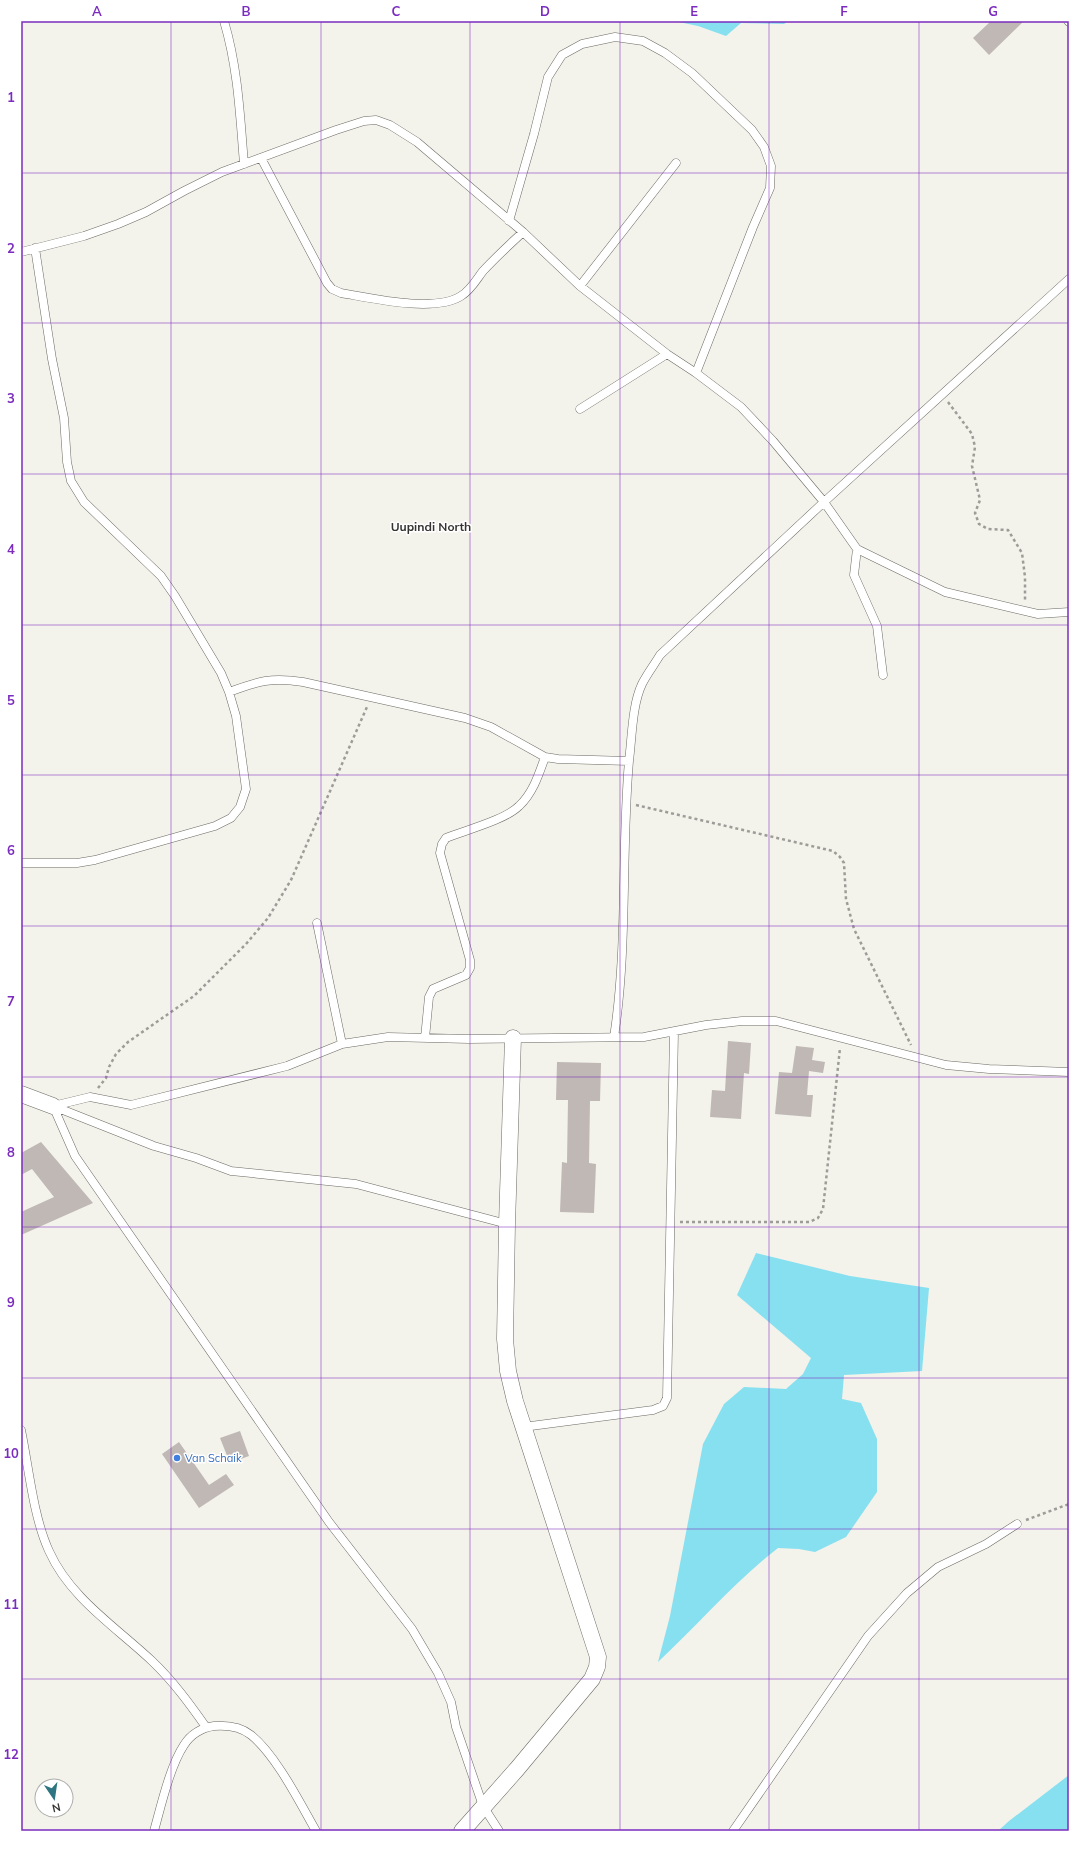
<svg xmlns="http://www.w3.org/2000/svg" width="1090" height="1852" font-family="Mulish,sans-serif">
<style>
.water{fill:#87e0f0}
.building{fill:#bfb8b4}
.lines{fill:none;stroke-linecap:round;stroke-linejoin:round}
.service-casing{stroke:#6b6a63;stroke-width:9}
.minor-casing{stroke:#6b6a63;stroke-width:17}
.path{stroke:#9d9c97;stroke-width:2.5;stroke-dasharray:3 3;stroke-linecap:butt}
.service{stroke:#fff;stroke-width:8}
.minor{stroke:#fff;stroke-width:16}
.grid{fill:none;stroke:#7b2cbf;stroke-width:1;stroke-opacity:0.55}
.shop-dot{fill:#3f7fe0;stroke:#fff;stroke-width:1.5}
.labels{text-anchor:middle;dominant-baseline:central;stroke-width:3;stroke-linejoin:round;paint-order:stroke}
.shop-label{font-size:11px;fill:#366cbe;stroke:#fff;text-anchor:start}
.neighbourhood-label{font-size:12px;font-weight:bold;fill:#353432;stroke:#fff}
.neatline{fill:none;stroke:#7b2cbf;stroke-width:1.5}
.grid-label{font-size:13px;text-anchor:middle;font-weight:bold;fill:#7b2cbf}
</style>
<rect width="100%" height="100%" fill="#f3f2eb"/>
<!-- water -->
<path class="water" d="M674,21H788L784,24L741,23L726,36L698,26Z
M756,1253L850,1276L929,1288L922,1371L844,1375L842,1399L861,1403L877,1439V1492L846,1537L815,1552L799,1549L778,1548C734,1582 699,1624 658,1662L670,1616L703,1444L724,1404L744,1387L786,1389L803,1374L811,1358L737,1295Z
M1069,1775V1831H998L1009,1821Z"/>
<!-- building -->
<path class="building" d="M991,21H1024L989,55L973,38Z
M728,1041L751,1043L749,1074L744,1073L741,1119L710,1117L712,1090L725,1091Z
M796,1046L814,1048L812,1060L825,1062L823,1073L809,1071L807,1095H813L811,1117L775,1114L779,1072L792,1073Z
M557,1062L601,1063L600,1101H590L589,1163L596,1164L594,1213L560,1212L562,1162L567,1163L568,1100H556Z
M41,1142L93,1203L21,1235V1212L54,1197L32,1169L21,1175V1153Z
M240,1431L249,1456L230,1463L220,1438Z
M179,1442L209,1485L226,1474L234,1485L199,1508L162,1454Z"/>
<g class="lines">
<!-- service casing -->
<g class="service-casing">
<path id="service" d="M224,21C238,68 240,115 244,164
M1068,21L1069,22
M261,158L327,283L332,289L341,293C371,298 434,313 461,296C471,290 476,280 483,271C496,257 509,245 523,232
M509,221L534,134L548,77L562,55L582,44L615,37L643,41L665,53L692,73L752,130L764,147L771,166L770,188L753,227L696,373
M21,252L84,236L118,224L146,212L184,191L222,172L336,130L364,121L376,120L390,125L417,142L523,232L580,286L667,354L696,373L741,407L773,441L824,502L857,549L945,592L1038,614L1069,612
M580,286L676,163
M580,409L667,354
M857,549L854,575L877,626L883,675
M229,692C259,681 271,677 303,682L465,718L491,727L545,757L558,759L629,761
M21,863H77L95,860L215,826L231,818L240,807L246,789L236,716L229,692L221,673L175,596L161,576L84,502L71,481L67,462L64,418L52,359L35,248
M317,923L342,1044
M614,1037C628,947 621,853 629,761C632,738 632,705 642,684C647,674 654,665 660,655L824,502L1069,279
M425,1038L429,997L433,989L466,975L470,968V960L440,853L442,844L446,838C466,830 505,820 519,806C533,793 539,774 545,757
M53,1106L90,1097L131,1105L287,1066L342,1044L388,1037L469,1039L644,1037L706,1025L742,1021H776L946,1065L989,1069L1069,1072
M53,1106L75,1156L329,1522L412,1629L438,1673L451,1702L456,1727L483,1806L499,1831
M53,1106L154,1146L196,1158L231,1171L356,1184L507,1224
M523,1427L653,1410L663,1406L667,1398L674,1032
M21,1430C29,1468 33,1516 49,1551C70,1598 116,1627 152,1661C173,1681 189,1703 206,1727
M154,1831C161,1806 170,1766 184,1745C191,1734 201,1728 214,1726C227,1725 241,1727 251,1735C276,1755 300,1803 316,1831
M733,1831L868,1636L907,1593L938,1567L986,1544L1017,1524"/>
</g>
<!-- minor casing -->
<g class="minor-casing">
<path id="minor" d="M21,1094L53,1106
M462,1831L517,1769L592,1679L597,1667L598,1657L515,1401L508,1371L505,1339L507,1224L513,1038"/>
</g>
<!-- path -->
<path class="path" d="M948,402L972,434L975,447L972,466L980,500L975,513L979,524L988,529L1008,530L1022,553L1025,577V600
M636,805L833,851L840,857L844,863L846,899L854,929L911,1045
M98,1088L106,1078L109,1067L116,1054L128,1042L194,996L246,944L268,918L291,880L367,707
M680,1222H809L818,1218L823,1209L840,1048
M1026,1520L1069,1504"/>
<!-- service -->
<use href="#service" class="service"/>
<!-- minor -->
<use href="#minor" class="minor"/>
</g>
<!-- grid -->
<path class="grid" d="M171,21V1831M321,21V1831M470,21V1831M620,21V1831M769,21V1831M919,21V1831M21,173H1069M21,323H1069M21,474H1069M21,625H1069M21,775H1069M21,926H1069M21,1077H1069M21,1227H1069M21,1378H1069M21,1529H1069M21,1679H1069"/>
<!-- markers -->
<circle class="shop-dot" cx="177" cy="1458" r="4"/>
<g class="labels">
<!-- shop labels -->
<g class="shop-label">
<text x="185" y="1458">Van Schaik</text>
</g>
<!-- neighbourhood labels -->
<g class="neighbourhood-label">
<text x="431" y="526">Uupindi North</text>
</g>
</g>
<!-- border -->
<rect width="1090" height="1852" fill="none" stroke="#ffffff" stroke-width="44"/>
<!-- north arrow -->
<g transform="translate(54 1798) rotate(167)"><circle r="19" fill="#ffffff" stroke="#aeaead"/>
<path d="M0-3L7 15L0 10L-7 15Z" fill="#2d7580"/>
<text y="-6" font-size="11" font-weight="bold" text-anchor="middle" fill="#353432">N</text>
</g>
<rect x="22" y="22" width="1046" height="1808" class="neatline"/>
<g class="grid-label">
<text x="97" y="16">A</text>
<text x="246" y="16">B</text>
<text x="396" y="16">C</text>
<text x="545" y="16">D</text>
<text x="694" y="16">E</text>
<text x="844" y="16">F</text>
<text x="993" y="16">G</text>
<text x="11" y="102">1</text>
<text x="11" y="253">2</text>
<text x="11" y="403">3</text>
<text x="11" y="554">4</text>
<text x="11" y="705">5</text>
<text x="11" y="855">6</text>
<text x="11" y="1006">7</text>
<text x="11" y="1157">8</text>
<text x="11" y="1307">9</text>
<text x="11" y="1458">10</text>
<text x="11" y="1609">11</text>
<text x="11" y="1759">12</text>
</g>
</svg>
